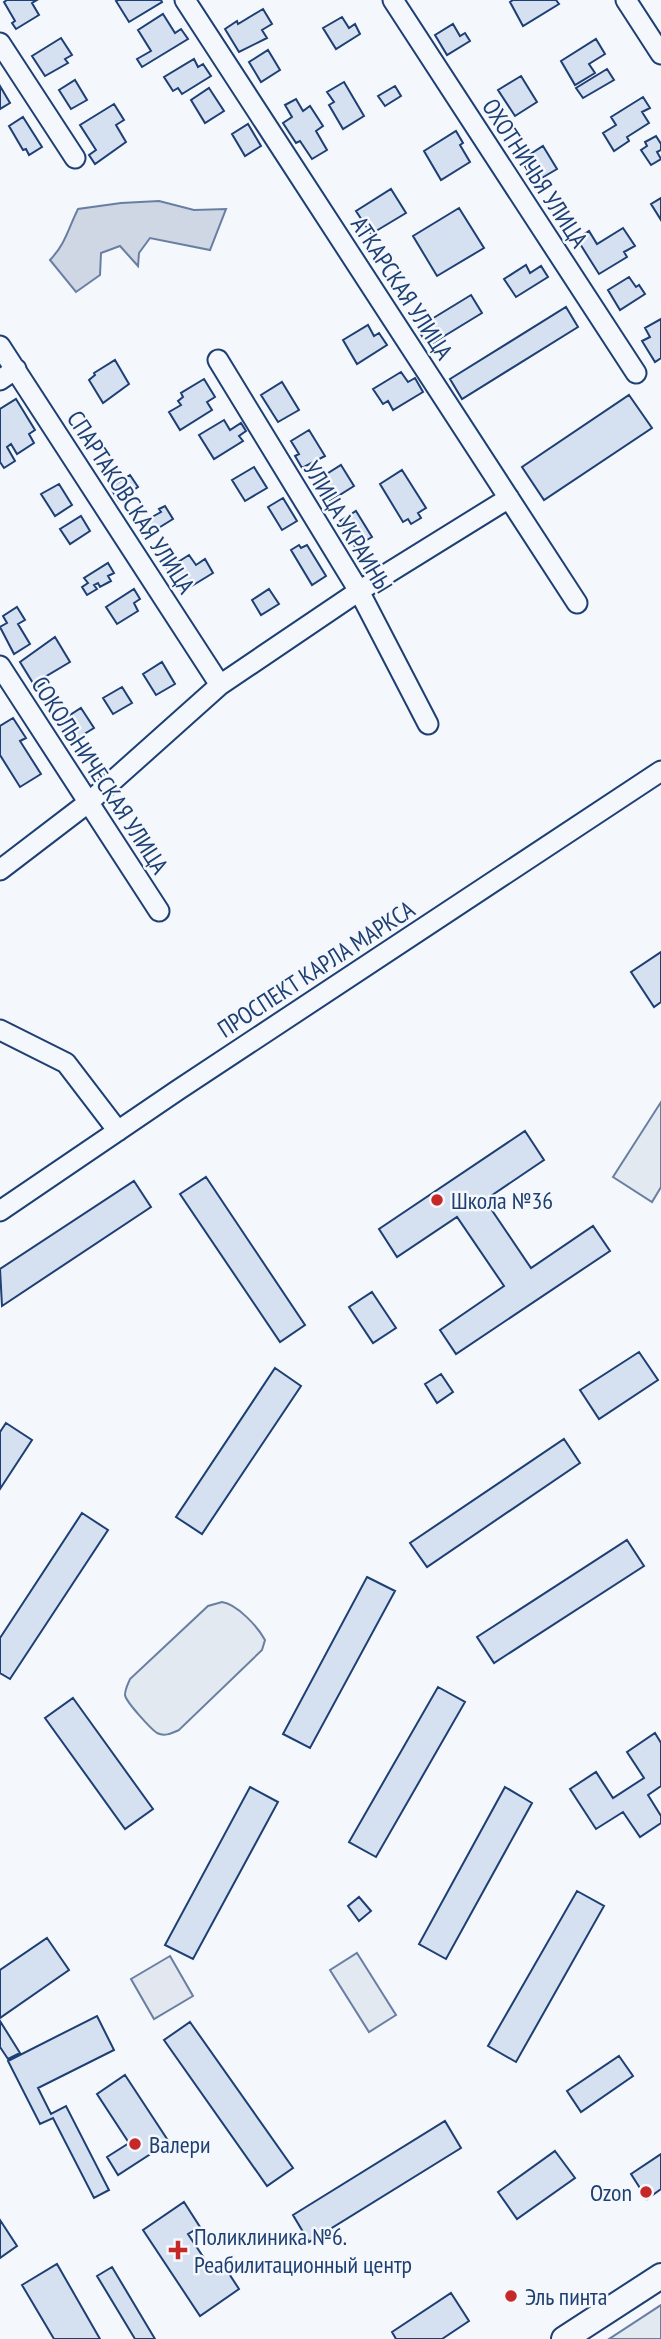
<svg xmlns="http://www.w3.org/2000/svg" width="661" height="2339" font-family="'PT Sans Narrow',sans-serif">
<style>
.green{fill:#e3e9f0;stroke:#687fa3;stroke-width:2}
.parking{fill:#e3e8f0;stroke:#687fa3;stroke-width:2}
.water{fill:#cfd7e4;stroke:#687fa3;stroke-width:2}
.building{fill:#d5e0f0;stroke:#1d3f73;stroke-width:2}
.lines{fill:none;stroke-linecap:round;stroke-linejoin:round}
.minor-casing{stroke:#1d3f73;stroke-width:23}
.major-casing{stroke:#1d3f73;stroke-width:28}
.minor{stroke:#f4f7fb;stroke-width:19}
.major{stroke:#f4f7fb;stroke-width:24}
.poi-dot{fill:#c62828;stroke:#f4f7fb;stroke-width:2.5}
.labels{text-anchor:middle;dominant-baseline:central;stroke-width:5;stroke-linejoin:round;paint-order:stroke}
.street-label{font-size:24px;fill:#1d3f73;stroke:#f4f7fb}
.poi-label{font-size:24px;fill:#1d3f73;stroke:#f4f7fb;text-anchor:start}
</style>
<rect width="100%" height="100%" fill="#f4f7fb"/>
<!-- green -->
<path class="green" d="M661,1102V1187L652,1202L613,1177Z
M222,1602C237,1604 258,1627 265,1640L262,1650L179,1730C172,1733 165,1737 157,1733C151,1729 126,1702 125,1695C125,1689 128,1684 130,1679L208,1606Z
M357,1953L396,2015L369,2032L330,1970Z
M661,2305V2339H609Z"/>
<!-- parking -->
<path class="parking" d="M170,1956L193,1996L154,2019L131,1979Z"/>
<!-- water -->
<path class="water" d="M159,201L194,210L226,209L210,250L150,238L139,253L138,266L120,246L101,253L100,275L76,292L50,260C66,243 68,229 78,209L121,203Z"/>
<!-- building -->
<path class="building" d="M7,0H37L32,3L39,15L16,29L12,23L15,21L4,2Z
M118,0H161L162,2L129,22L116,1Z
M513,0H556L559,4L523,26L510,2Z
M263,9L272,24L262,30L267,38L239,52L225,29L237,21L238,24Z
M163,14L175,33L181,29L188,39L142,67L137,59L151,51L138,30Z
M342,17L349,28L355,24L360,34L336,49L323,28Z
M453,24L460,36L465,33L470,41L447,55L435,35Z
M61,38L72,55L65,59L68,63L45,76L32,56Z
M596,39L605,54L589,64L595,73L575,85L561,61Z
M268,50L280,70L261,82L249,62Z
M194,59L198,67L203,64L211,76L182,94L178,88L173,91L164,77Z
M607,69L614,80L583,98L576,88Z
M521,76L537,102L515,116L498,90Z
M75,80L87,100L71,109L59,90Z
M344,82L364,116L343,129L329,105L334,102L327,92Z
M0,86L10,103L0,109Z
M395,86L401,96L385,106L378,96Z
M209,88L224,111L205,123L191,100Z
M643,97L650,108L642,112L649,123L627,137L629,141L614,151L603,133L616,125L611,117Z
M296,99L303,111L310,106L323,126L316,131L327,150L312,159L300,141L296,143L283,123L292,117L285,105Z
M114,104L124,120L116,125L126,142L95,164L89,155L96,150L80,125Z
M23,117L42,147L29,155L26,149L23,150L9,126Z
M248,124L261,146L245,156L232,134Z
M456,131L463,143L460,145L470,162L441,180L424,151Z
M656,136L661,144V150L657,152L661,159L651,165L641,150L647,146L645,142Z
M543,146L557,169L535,182L521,160Z
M391,189L406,213L371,234L356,211Z
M661,198V220L651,204Z
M459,208L484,248L437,276L413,236Z
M623,228L635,246L624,252L627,257L599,274L577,239L589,231L597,244Z
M526,265L530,273L541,266L548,277L516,297L504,279Z
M629,277L636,287L639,285L645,294L620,310L608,290Z
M471,295L482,313L428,346L417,328Z
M566,307L578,327L462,399L450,379Z
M661,319V358L655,362L642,341L650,337L645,328Z
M368,325L374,336L379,333L387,345L357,364L343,340Z
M115,360L129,384L103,403L89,380L95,375L94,373Z
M401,372L408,382L415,378L423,392L393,410L388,401L383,404L373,389Z
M204,379L215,397L207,402L212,410L180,430L169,412L181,405L178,401L183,397L181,393Z
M282,382L299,410L278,422L261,395Z
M629,395L652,428L544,500L522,467Z
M16,399L35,430L29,434L34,443L17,454L11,444L7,447L15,461L4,468L0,462V409Z
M224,420L230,430L241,423L246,431L239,436L243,441L214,459L199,435Z
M309,430L325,456L302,468L295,456L299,454L291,441Z
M341,465L354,486L330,501L317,480Z
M254,467L267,488L245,501L232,480Z
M402,470L426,508L418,513L421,518L411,524L408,519L403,522L380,484Z
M130,475L138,487L118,500L110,487Z
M59,484L72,505L55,516L41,494Z
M283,498L297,521L282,530L268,507Z
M165,506L173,519L144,537L139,530L146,526L143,522L161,512L159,509Z
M356,511L372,537L355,547L340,521Z
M81,516L90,531L70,544L60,529Z
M299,545L301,548L307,545L326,576L312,585L291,550Z
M189,555L196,565L205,559L213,573L182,592L167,569Z
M108,563L114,573L108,576L111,581L100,587L98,583L94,585L97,589L87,595L82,587L88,583L84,578Z
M134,589L140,599L134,603L138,611L117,624L106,607Z
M269,589L279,604L261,615L252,600Z
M17,607L25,620L18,624L30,644L14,654L0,627L7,623L3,616Z
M55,637L70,662L45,677L47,681L36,688L20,662Z
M162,662L175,684L156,695L143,674Z
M122,687L132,703L113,714L103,698Z
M81,708L94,728L71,742L59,722Z
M13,718L26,738L20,741L41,774L20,787L0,755V726Z
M661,952V1002L654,1007L631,972Z
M525,1131L544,1160L485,1200L531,1268L593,1226L610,1251L456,1354L440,1330L504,1286L457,1217L397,1257L379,1229Z
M206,1177L305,1325L280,1342L180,1194Z
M134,1181L151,1207L2,1306L0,1269Z
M372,1292L396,1328L373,1343L349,1307Z
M639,1352L658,1380L599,1419L580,1390Z
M275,1368L301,1386L202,1534L176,1517Z
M441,1374L453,1392L437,1403L425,1384Z
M6,1423L32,1440L0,1489V1432Z
M564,1439L580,1463L427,1567L410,1543Z
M82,1513L108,1530L10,1679L0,1673V1638Z
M627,1540L644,1566L494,1663L477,1637Z
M367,1577L395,1591L310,1748L283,1734Z
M438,1687L465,1702L376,1857L349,1842Z
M73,1698L153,1809L125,1829L45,1718Z
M655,1733L661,1743V1786L648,1795L661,1816V1823L640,1837L623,1812L596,1829L570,1789L596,1772L613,1798L644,1778L627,1752Z
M250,1787L278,1802L193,1959L165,1945Z
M505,1787L532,1803L446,1959L419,1944Z
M577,1891L604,1906L516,2062L488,2046Z
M359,1897L371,1911L359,1921L348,1906Z
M47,1938L69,1970L0,2018V1970Z
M97,2016L114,2050L38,2088L51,2114L66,2106L109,2190L94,2198L53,2118L40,2124L8,2061Z
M0,2021L20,2053L8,2059L0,2047Z
M190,2022L293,2168L267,2186L164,2040Z
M619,2056L633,2076L581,2112L567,2091Z
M125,2075L169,2142L118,2175L107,2157L129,2143L97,2094Z
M445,2121L461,2148L309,2242L293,2215Z
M555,2151L575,2178L517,2219L498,2192Z
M661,2154V2189L647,2199L631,2174Z
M184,2202L200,2227L188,2234L214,2273L224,2266L239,2289L200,2316L143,2230Z
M0,2220L17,2246L0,2258Z
M57,2264L100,2339H54L22,2285Z
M112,2267L155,2339H135L97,2276Z
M451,2293L469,2321L442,2339H396L392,2332Z"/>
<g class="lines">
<!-- minor casing -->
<g class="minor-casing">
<path id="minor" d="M185,0L577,603
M393,0L636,373
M626,0L661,54
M0,43L75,158
M0,346L220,685
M218,360L359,591L428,724
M0,380L16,369
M0,666L159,911
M0,870L89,802L220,685L359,591L509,498
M0,1030L66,1063L118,1131
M0,1211L178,1090L661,771"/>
</g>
<!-- major casing -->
<g class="major-casing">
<path id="major" d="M564,2339L661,2276"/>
</g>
<!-- minor -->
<use href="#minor" class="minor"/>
<!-- major -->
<use href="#major" class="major"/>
</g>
<!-- markers -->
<g class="poi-dot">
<circle cx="437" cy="1200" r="7"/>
<circle cx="135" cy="2144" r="7"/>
<circle cx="646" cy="2192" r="7"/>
<path d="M174.5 2239.5h7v7h7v7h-7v7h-7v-7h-7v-7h7z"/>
<circle cx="511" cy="2296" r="7"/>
</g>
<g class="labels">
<!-- street labels -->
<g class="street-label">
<text transform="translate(535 173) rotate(57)">ОХОТНИЧЬЯ УЛИЦА</text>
<text transform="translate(402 288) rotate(57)">АТКАРСКАЯ УЛИЦА</text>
<text transform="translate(131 502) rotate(57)">СПАРТАКОВСКАЯ УЛИЦА</text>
<text transform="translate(348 527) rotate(59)">УЛИЦА УКРАИНЫ</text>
<text transform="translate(100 775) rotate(57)">СОКОЛЬНИЧЕСКАЯ УЛИЦА</text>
<text transform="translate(316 969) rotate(-33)">ПРОСПЕКТ КАРЛА МАРКСА</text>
</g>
<!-- poi labels -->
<g class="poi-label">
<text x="451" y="1200">Школа №36</text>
<text x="149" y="2144">Валери</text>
<text x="632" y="2192" text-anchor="end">Ozon</text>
<text x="194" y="2236">Поликлиника №6.<tspan x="194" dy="28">Реабилитационный центр</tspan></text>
<text x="525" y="2296">Эль пинта</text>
</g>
</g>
</svg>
